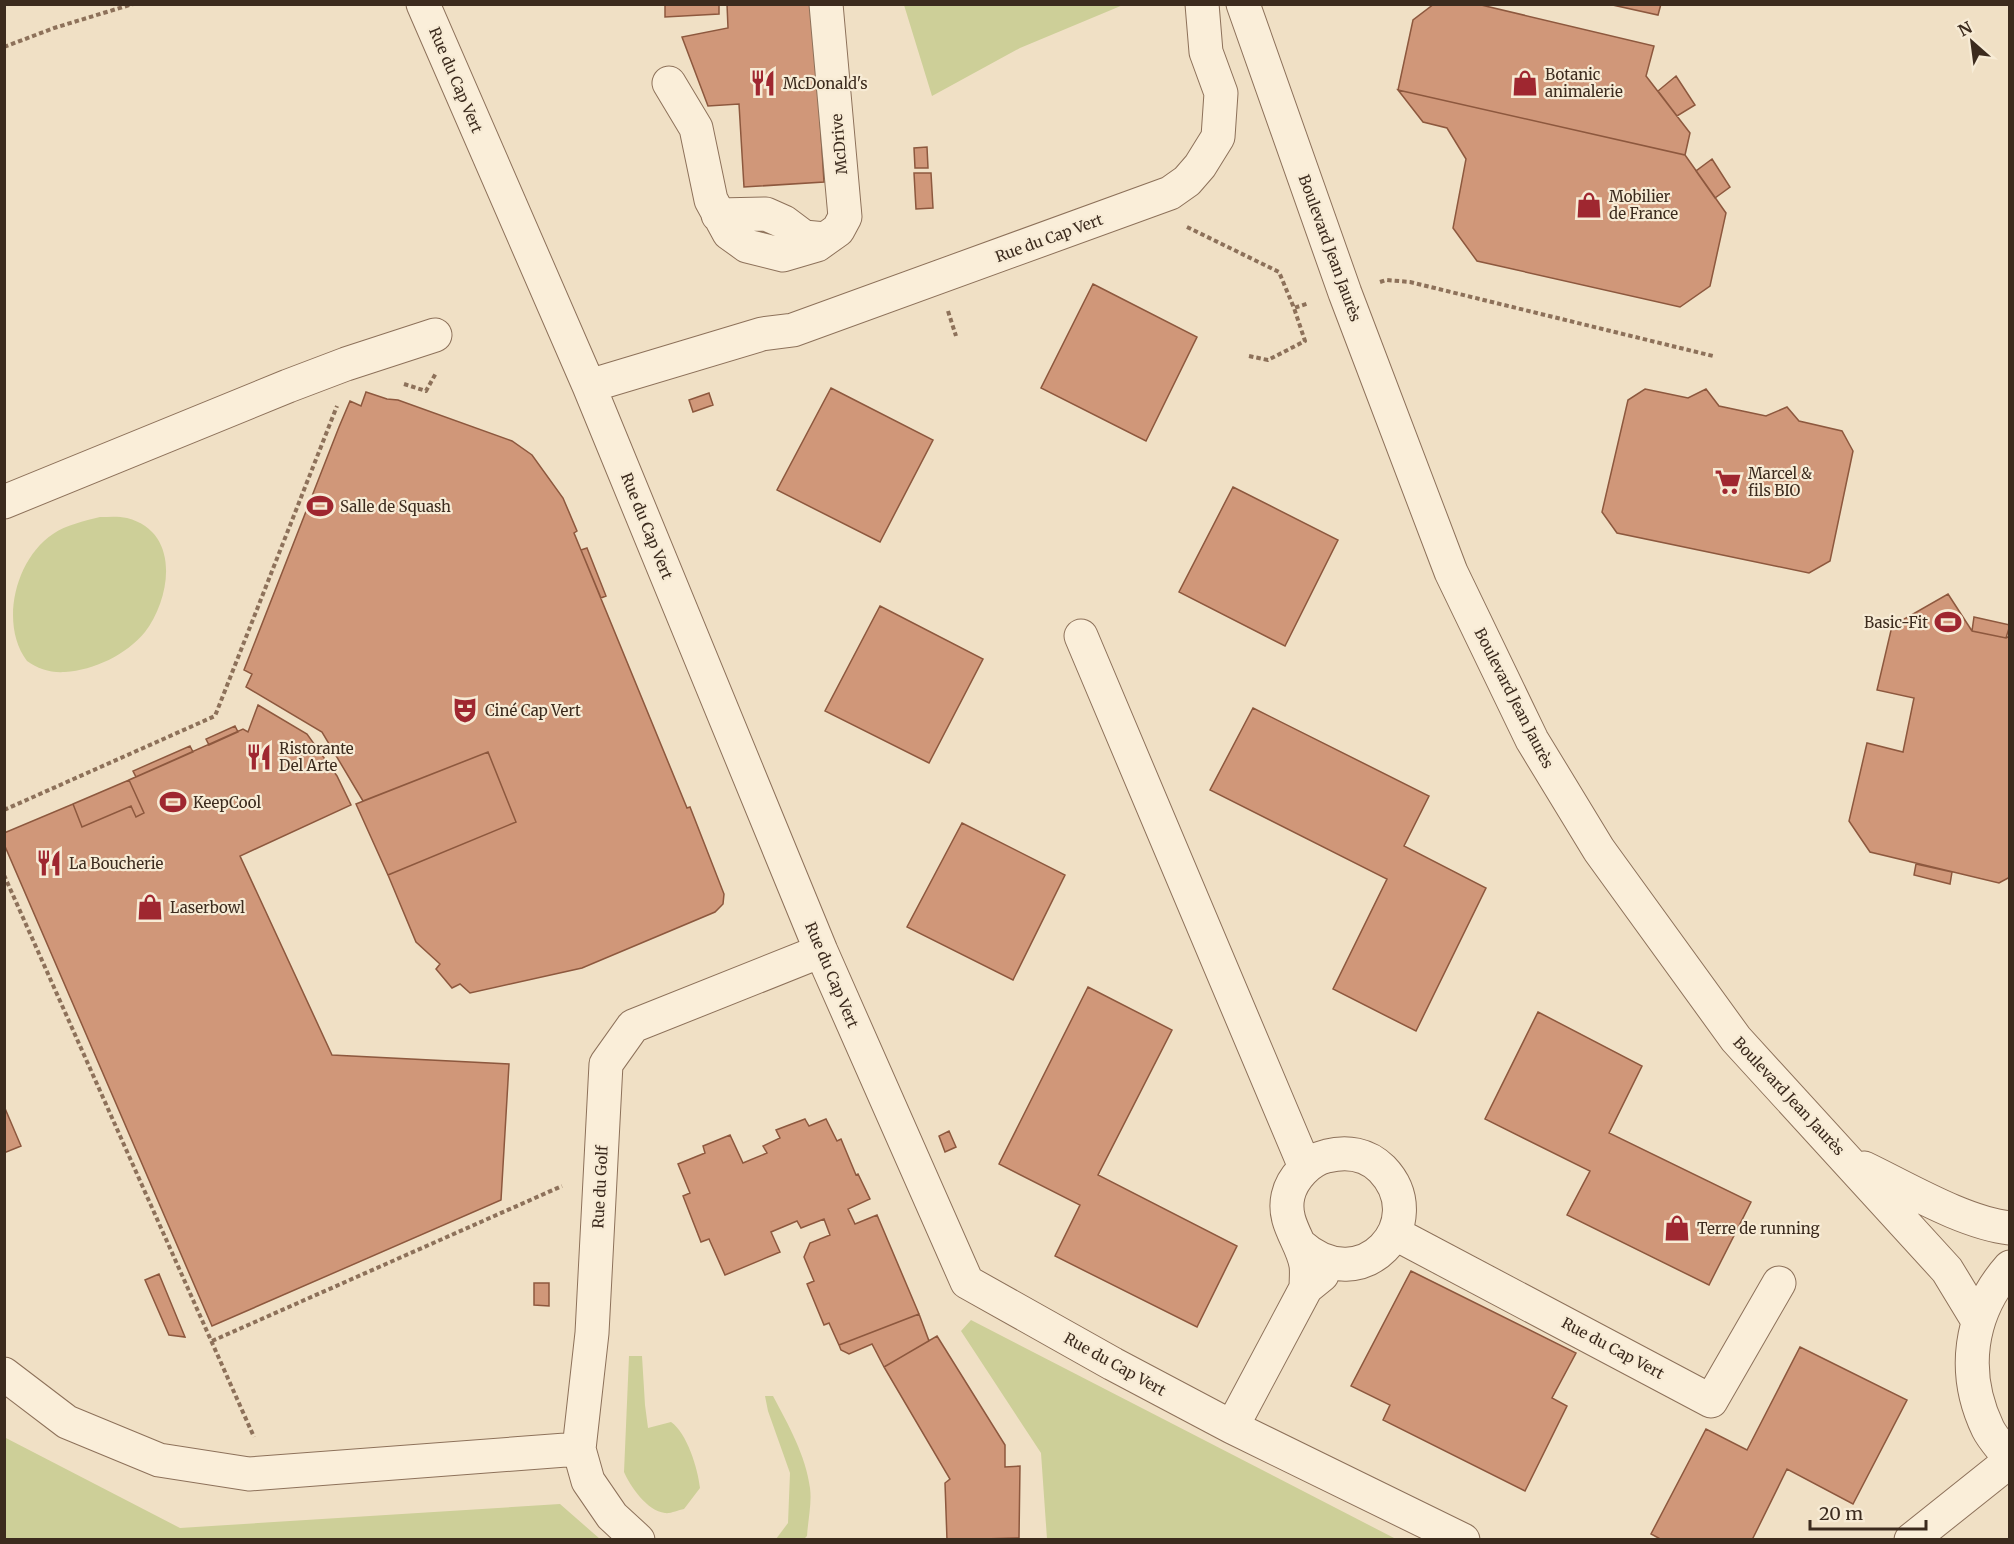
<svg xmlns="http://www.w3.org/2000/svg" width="2014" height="1544" font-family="Merriweather,serif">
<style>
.green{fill:#cdcf98}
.building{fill:#d09779;stroke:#8d583e;stroke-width:1.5}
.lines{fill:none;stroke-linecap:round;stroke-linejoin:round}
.minor-casing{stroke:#8d715a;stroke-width:35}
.path{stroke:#8d715a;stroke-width:4;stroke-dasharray:4.5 3;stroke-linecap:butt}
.minor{stroke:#faeed9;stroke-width:33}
.labels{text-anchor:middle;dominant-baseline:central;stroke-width:4.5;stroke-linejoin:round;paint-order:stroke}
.poi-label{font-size:15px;fill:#3c2b1e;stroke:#f7ebd5;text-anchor:start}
.street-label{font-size:15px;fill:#3c2b1e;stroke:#f7ebd5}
</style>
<rect width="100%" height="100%" fill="#f0e0c5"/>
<!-- green -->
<path class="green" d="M904,5V4L1123,5L1020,48L932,96Z
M100,517C109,517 118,516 127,518C181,532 171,598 145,632C126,655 94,670 65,672C51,673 38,669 27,661C0,626 14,560 53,534C66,525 84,521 100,517Z
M971,1320L1396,1539H1047L1041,1453L961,1331Z
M629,1356H642L645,1405L648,1428L671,1422C687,1433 698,1469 700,1488L684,1509C678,1510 670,1514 665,1513C647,1511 630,1486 624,1472Z
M765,1396H773C788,1424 806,1456 810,1488C812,1503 808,1520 807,1536L804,1539H776L788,1523L790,1473L768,1411Z
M4,1437L180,1528L560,1504L600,1539H5Z"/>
<!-- building -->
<path class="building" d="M665,4H719V14L665,17Z
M727,4H813L824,182L744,187L739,104L708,106L682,37L728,28Z
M1434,4H1477L1654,46L1646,76L1690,133L1685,155L1398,90L1413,20Z
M1608,4H1661L1658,15Z
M1676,76L1695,105L1677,116L1658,91Z
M1398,90L1685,155L1726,213L1710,286L1680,307L1477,261L1453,228L1466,159L1447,128L1423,122Z
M927,147L928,168H915L914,148Z
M1712,159L1730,187L1715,198L1696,171Z
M914,173H931L933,208L916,209Z
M1093,284L1197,337L1146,441L1041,388Z
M831,388L933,440L880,542L777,490Z
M1645,389L1688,398L1706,389L1719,406L1766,416L1787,407L1799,421L1842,431L1853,451L1830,561L1809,573L1617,533L1602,512L1628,400Z
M366,392L387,399L398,400L512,441L532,455L563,498L577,531L574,533L687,808L690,807L724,894L723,904L715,912L582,968L470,993L460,984L452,988L436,969L440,964L416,942L388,875L516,822L488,752L363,801L322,732L246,687L252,674L244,670L339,427L350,401L361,406Z
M709,393L713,405L693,412L689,400Z
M1233,487L1338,540L1285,646L1179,592Z
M587,548L606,596L601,598L581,550Z
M1948,594L1972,631L2006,638L2010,636V877L1999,883L1870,852L1849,821L1867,743L1903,752L1914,698L1877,690L1892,626Z
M880,606L983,659L929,763L825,711Z
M1974,617L2010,625L2006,638L1972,631Z
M258,705L307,734L337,776L351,805L240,856L332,1055L509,1064L501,1200L212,1326L4,844V833L73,804L82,827L131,806L136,817L144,813L129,780L243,729L248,732Z
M1253,708L1429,796L1404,846L1486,888L1416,1031L1333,989L1387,879L1210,790Z
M235,726L238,732L209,745L206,739Z
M190,746L193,752L136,777L133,771Z
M488,752L516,822L388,875L356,804Z
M129,780L144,813L136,817L131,806L82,827L73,804Z
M962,823L1065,875L1013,980L907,927Z
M1916,864L1952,872L1950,884L1914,875Z
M1088,987L1172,1030L1098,1175L1237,1246L1197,1327L1055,1256L1080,1205L999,1164Z
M1538,1012L1642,1066L1609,1133L1751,1202L1709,1285L1567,1215L1590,1171L1485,1119Z
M4,1106L21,1146L4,1153Z
M805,1119L809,1126L826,1119L837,1141L841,1139L856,1175L858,1174L870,1199L848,1209L855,1224L877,1215L919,1314L839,1345L829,1323L824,1325L807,1284L814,1281L804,1257L810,1243L830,1235L824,1219L801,1228L797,1221L771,1232L780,1252L725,1275L709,1239L701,1242L683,1196L690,1193L678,1164L705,1153L703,1146L730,1135L743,1163L767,1153L763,1146L780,1138L776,1130Z
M949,1131L956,1147L945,1152L939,1136Z
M1411,1271L1576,1353L1552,1398L1567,1406L1525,1491L1383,1420L1390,1405L1351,1386Z
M159,1274L185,1337L169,1335L145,1280Z
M534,1283H549V1306L534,1305Z
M919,1314L929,1341L884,1367L872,1344L849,1354L841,1350L839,1345Z
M937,1336L1005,1445V1467L1020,1466L1019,1538L947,1540L945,1483L950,1479L884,1367Z
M1800,1347L1907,1400L1853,1504L1787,1469L1752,1540H1662L1651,1534L1706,1429L1747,1450Z"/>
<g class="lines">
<!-- minor casing -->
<g class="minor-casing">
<path id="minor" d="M423,4L589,386L821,951L967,1282L1113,1364L1232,1427L1463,1540
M1243,4L1345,293L1451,572L1532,740L1599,850L1736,1039L1947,1270L1978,1321
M669,83L696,128L711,200L729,233L747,246L783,255L817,245L838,230L845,217L826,4
M718,215L766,214L784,222L804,237L825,239
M589,386L762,334L793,330L1170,193L1187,181L1200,166L1218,137L1221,93L1206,52L1202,4
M4,502L288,386L346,364L435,335
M1081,636L1305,1167
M1864,1168C1906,1188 1964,1223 2010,1228
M1394,1233L1711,1401L1779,1283
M1300,1245C1362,1301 1433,1222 1382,1169C1367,1154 1347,1151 1327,1156C1309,1160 1292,1178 1288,1196C1282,1223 1302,1241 1306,1265C1307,1272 1306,1281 1306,1288
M2010,1267C1969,1313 1961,1373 1988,1429C1993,1439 2003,1449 2010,1459
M4,1374L67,1422L159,1460L249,1474L579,1449
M1232,1427L1306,1288L1322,1275
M638,1540L612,1516L588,1481L579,1449L592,1333L606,1064L633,1026L821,951
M1911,1540L2010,1461"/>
</g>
<!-- path -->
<path class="path" d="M4,47L54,28L133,4
M1187,227L1279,272L1294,308L1309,303
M1380,282L1386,280L1410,282L1713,356
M948,311L956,336
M1249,356L1268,360L1305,341L1294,308
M404,384L426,391L436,373
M4,810L215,716L337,406
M4,875L254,1437
M212,1341L562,1186"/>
<!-- minor -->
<use href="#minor" class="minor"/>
</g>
<!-- icons -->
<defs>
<g id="restaurant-bare" transform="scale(2.07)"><path d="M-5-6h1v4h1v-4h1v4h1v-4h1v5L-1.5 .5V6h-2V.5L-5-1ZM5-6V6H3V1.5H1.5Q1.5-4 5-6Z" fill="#9f2730" stroke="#f7ebd5" stroke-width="2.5" paint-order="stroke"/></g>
<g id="shop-bare" transform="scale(2.07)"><path d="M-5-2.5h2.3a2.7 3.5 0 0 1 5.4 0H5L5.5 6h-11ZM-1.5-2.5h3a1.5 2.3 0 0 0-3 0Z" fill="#9f2730" stroke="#f7ebd5" stroke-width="2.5" paint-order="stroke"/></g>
<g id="supermarket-bare" transform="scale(2.07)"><path d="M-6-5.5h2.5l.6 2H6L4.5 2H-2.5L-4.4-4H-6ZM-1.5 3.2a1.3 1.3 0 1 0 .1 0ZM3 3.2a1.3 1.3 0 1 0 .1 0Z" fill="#9f2730" stroke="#f7ebd5" stroke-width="2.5" paint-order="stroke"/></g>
<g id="stadium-bare" transform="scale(2.07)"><path d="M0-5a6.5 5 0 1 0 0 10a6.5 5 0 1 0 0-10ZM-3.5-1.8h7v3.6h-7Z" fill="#9f2730" stroke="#f7ebd5" stroke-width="2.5" paint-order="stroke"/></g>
<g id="theatre-bare" transform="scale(2.07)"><path d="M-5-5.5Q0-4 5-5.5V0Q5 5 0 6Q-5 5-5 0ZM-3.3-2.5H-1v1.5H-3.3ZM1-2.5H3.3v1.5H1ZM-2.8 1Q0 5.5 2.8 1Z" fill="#9f2730" stroke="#f7ebd5" stroke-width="2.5" paint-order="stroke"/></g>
</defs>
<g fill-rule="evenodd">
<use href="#restaurant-bare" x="763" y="83"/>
<use href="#shop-bare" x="1525" y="83"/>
<use href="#shop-bare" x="1589" y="205"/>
<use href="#supermarket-bare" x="1728" y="482"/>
<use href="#stadium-bare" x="320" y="506"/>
<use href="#stadium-bare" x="1948" y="622"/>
<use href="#theatre-bare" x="465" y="710"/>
<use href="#restaurant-bare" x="259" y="757"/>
<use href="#stadium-bare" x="173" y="802"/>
<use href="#restaurant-bare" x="49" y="863"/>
<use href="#shop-bare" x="150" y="907"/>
<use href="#shop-bare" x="1677" y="1228"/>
</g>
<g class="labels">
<!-- poi labels -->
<g class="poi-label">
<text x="1545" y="74">Botanic<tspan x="1545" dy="17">animalerie</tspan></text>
<text x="783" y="83">McDonald's</text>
<text x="1609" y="196">Mobilier<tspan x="1609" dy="17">de France</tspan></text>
<text x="1748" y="473">Marcel &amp;<tspan x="1748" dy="17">fils BIO</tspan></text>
<text x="340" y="506">Salle de Squash</text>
<text x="1928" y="622" text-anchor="end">Basic-Fit</text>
<text x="485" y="710">Ciné Cap Vert</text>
<text x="279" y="748">Ristorante<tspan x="279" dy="17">Del Arte</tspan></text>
<text x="193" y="802">KeepCool</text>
<text x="69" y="863">La Boucherie</text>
<text x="170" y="907">Laserbowl</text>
<text x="1697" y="1228">Terre de running</text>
</g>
<!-- street labels -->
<g class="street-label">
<text transform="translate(456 80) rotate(67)">Rue du Cap Vert</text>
<text transform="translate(839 144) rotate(-95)">McDrive</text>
<text transform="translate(1049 238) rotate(-20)">Rue du Cap Vert</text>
<text transform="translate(1330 248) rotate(70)">Boulevard Jean Jaurès</text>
<text transform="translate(647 526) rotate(68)">Rue du Cap Vert</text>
<text transform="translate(1514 698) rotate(63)">Boulevard Jean Jaurès</text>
<text transform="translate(832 975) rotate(67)">Rue du Cap Vert</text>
<text transform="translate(1789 1096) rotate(47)">Boulevard Jean Jaurès</text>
<text transform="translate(600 1187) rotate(-87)">Rue du Golf</text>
<text transform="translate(1613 1348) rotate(28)">Rue du Cap Vert</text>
<text transform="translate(1115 1364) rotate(29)">Rue du Cap Vert</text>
</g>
</g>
<!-- border -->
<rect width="2014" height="1544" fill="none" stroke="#3c2b1e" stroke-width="12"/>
<!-- north arrow -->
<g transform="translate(1972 42) rotate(332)" stroke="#f7ebd5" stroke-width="4.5" paint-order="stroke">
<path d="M0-4.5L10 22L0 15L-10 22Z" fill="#3c2b1e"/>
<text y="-9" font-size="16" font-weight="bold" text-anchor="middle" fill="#3c2b1e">N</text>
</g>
<!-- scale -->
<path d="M1810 1520v9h116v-9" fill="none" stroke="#3c2b1e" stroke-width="3"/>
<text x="1819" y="1520" font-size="18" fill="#3c2b1e" stroke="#f7ebd5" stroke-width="4.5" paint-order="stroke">20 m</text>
</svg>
